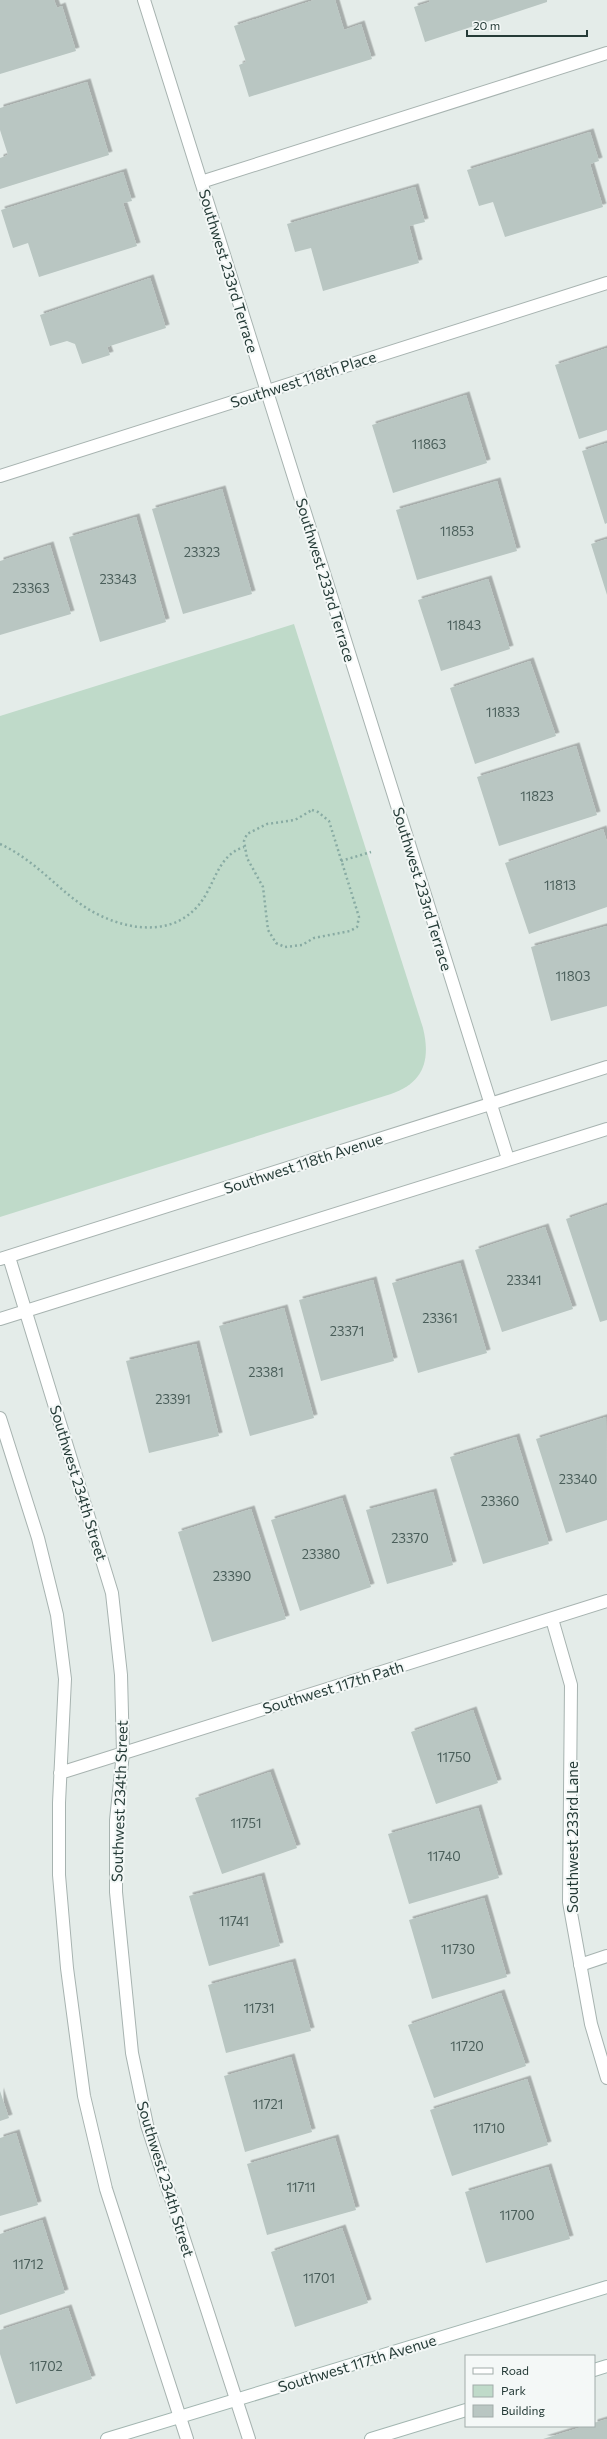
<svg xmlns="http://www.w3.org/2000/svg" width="607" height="2439" font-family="Commissioner,sans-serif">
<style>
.green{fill:#bfdac9}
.building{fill:#b9c6c2;filter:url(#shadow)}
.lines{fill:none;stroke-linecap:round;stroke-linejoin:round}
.street-casing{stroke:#a7b3b0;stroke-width:14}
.secondary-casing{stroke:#a3b6b1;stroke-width:14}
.path{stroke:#88aba3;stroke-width:2.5;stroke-dasharray:2 3;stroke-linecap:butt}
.street{stroke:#fff;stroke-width:12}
.secondary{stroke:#fff;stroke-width:12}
.labels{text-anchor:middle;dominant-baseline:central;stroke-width:4;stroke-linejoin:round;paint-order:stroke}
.number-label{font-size:13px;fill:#4a5e5a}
.street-label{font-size:15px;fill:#253b37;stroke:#f4f8f7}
</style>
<defs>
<filter id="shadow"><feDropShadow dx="3.5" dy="-3.5" stdDeviation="0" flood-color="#0004"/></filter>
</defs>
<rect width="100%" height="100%" fill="#e4ece9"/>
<!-- green -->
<path class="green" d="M294,624L423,1028C431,1061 423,1083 391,1094L0,1217V716Z"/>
<!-- building -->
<path class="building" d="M0,0H54L57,8L62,6L76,51L0,74Z
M314,0H335L344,30L361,24L372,59L249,97L239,65L246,62L234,26Z
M429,0H547V2L425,42L414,7L430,2Z
M87,82L109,155L0,189V158L8,155L0,130V108Z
M590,132L599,161L590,164L603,207L505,237L493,202L479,206L467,170Z
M123,172L132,201L123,203L137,246L39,277L28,243L13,248L1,210Z
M415,187L425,222L409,226L419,263L323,291L311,248L295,252L287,224Z
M150,278L166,328L107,347L110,355L82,364L75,344L67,341L50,346L40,315Z
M607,348V430L579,439L555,365Z
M466,395L487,463L393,493L372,425Z
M607,443V523L605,524L582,451Z
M497,481L517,551L417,580L396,510Z
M222,489L252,594L183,614L152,509Z
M136,517L166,622L100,642L69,537Z
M607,539V595L591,544Z
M50,545L71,614L0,635V561Z
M488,579L510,649L441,671L418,600Z
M530,661L556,736L475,764L450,688Z
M576,746L597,815L499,846L477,777Z
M603,829L607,842V907L529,934L505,863Z
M607,926V1006L551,1021L531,947Z
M607,1205V1320L600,1322L566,1219Z
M545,1227L573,1309L502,1332L475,1250Z
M460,1263L487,1353L418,1373L392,1283Z
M373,1280L394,1361L321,1381L299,1300Z
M284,1308L314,1418L250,1436L219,1326Z
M196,1344L219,1436L149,1453L126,1361Z
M606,1417L607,1520L566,1533L536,1439Z
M516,1437L549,1544L483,1564L450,1457Z
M433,1492L453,1565L387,1584L366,1510Z
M342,1498L371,1587L300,1611L271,1520Z
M251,1509L286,1619L212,1642L178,1532Z
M473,1710L498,1783L436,1804L411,1732Z
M270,1772L297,1848L222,1874L195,1798Z
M478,1808L499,1878L409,1904L388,1834Z
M261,1876L280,1946L209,1966L189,1896Z
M484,1898L507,1977L432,1999L409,1920Z
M292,1962L311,2031L226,2053L208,1985Z
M501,1993L526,2066L434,2098L408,2025Z
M291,2057L312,2132L245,2152L224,2076Z
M527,2079L548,2145L452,2176L430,2110Z
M0,2091L9,2118L0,2121Z
M16,2133L38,2205L0,2216V2138Z
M335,2138L356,2210L267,2235L247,2164Z
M548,2167L570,2239L486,2263L465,2192Z
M42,2220L65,2293L0,2315V2234Z
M342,2228L368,2303L295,2327L271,2252Z
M68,2308L92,2379L16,2404L0,2354V2330Z
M607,2419V2439H543L585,2426H594V2423Z"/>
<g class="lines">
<!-- street casing -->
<g class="street-casing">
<path id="street" d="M144,0L508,1159
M201,182L607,53
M0,476L607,283
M9,1257L112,1593L121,1675L123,1753L116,1820V1892L132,2053L147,2125L249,2439
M0,1259L607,1067
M0,1319L607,1129
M0,1418L38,1538L57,1615L65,1679L59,1803V1875L67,1968L84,2096L106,2189L187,2439
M552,1619L571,1685L569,1902L591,2024L607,2078
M60,1773L607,1601
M580,1965L607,1956"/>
</g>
<!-- secondary casing -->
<g class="secondary-casing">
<path id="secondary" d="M594,2370L607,2366
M107,2439L607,2287
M371,2439L466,2410"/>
</g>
<!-- path -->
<path class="path" d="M312,810L318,812L329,821L359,917L357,927L350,931L314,938L302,945L285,947L276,943L268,930L263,887L247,858L244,841L247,834L267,824L295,820Z
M0,844C35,860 55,887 85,907C117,928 166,939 195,909C215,890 215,856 244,847
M341,861L371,852"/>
<!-- street -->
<use href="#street" class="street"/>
<!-- secondary -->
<use href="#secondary" class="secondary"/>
</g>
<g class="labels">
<!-- number labels -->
<g class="number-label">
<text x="429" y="444">11863</text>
<text x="457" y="531">11853</text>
<text x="202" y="552">23323</text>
<text x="118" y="579">23343</text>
<text x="31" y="588">23363</text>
<text x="464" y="625">11843</text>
<text x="503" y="712">11833</text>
<text x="537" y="796">11823</text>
<text x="560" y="885">11813</text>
<text x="573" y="976">11803</text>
<text x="524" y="1280">23341</text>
<text x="440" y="1318">23361</text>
<text x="347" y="1331">23371</text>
<text x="266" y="1372">23381</text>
<text x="173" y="1399">23391</text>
<text x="578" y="1479">23340</text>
<text x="500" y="1501">23360</text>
<text x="410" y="1538">23370</text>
<text x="321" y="1554">23380</text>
<text x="232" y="1576">23390</text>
<text x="454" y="1757">11750</text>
<text x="246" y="1823">11751</text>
<text x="444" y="1856">11740</text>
<text x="234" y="1921">11741</text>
<text x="458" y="1949">11730</text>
<text x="259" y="2008">11731</text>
<text x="467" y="2046">11720</text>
<text x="268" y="2104">11721</text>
<text x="489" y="2128">11710</text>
<text x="301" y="2187">11711</text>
<text x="517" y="2215">11700</text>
<text x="28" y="2264">11712</text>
<text x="319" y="2278">11701</text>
<text x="46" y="2366">11702</text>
</g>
<!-- street labels -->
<g class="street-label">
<text transform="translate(229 271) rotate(73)">Southwest 233rd Terrace</text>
<text transform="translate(303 379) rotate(-18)">Southwest 118th Place</text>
<text transform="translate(326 580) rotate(73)">Southwest 233rd Terrace</text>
<text transform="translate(423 889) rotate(73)">Southwest 233rd Terrace</text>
<text transform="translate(303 1163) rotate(-18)">Southwest 118th Avenue</text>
<text transform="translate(79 1483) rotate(73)">Southwest 234th Street</text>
<text transform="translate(333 1687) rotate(-17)">Southwest 117th Path</text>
<text transform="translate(119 1801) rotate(-88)">Southwest 234th Street</text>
<text transform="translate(572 1837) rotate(-90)">Southwest 233rd Lane</text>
<text transform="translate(166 2179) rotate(73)">Southwest 234th Street</text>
<text transform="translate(357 2363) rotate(-17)">Southwest 117th Avenue</text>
</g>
</g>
<!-- legend -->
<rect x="465" y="2355" width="130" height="72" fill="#f4f8f7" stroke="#a1acaa"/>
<rect x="473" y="2368" width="20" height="6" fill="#ffffff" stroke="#a1acaa"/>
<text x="501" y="2375" font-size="12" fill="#253b37">Road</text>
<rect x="473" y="2385" width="20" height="12" fill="#bfdac9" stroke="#a1acaa"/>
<text x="501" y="2395" font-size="12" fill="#253b37">Park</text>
<rect x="473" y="2405" width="20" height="12" fill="#b9c6c2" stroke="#a1acaa"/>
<text x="501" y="2415" font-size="12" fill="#253b37">Building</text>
<!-- scale -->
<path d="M467 30v6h120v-6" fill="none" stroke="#253b37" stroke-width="2"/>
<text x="473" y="30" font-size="12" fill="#253b37" stroke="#f4f8f7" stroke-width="3" paint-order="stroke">20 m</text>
</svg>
